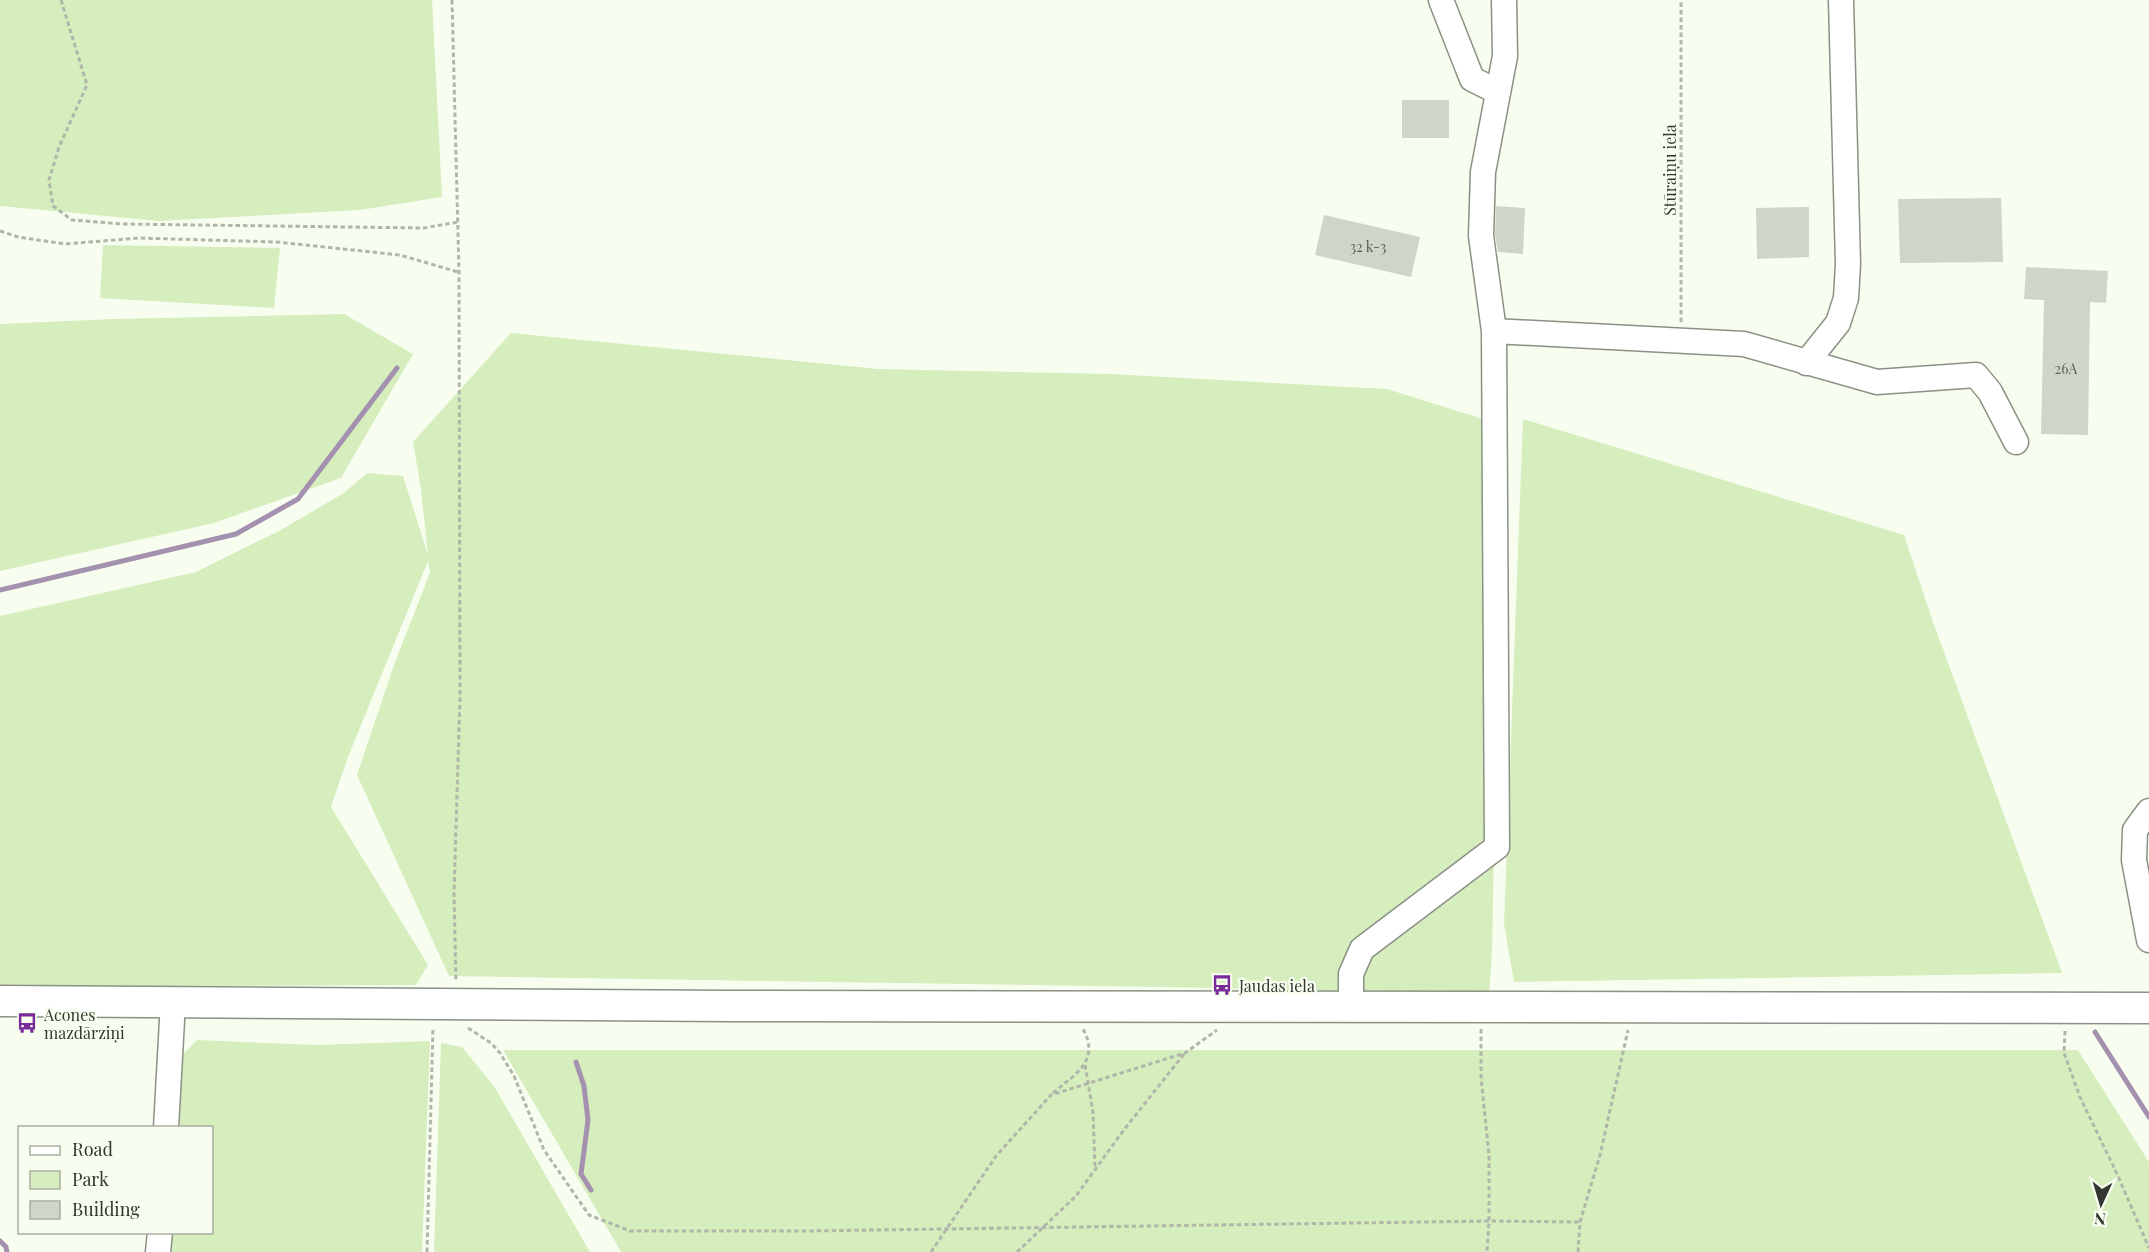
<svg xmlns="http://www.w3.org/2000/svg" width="2149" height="1252" font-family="'Playfair Display',serif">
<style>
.green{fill:#d6eebd}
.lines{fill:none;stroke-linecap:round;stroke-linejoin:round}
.stream{stroke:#a490af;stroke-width:5}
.building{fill:#cfd6c8}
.minor-casing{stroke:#8b9184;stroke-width:27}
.major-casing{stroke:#8b9184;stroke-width:33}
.path{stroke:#b1b6ab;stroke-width:3;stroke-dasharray:4.5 3;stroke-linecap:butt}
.minor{stroke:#fff;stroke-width:24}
.major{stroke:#fff;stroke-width:30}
.labels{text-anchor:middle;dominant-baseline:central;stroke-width:4.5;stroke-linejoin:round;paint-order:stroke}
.number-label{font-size:14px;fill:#5b5e57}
.street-label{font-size:16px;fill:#343631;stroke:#f7feef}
.poi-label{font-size:16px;fill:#343631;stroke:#f7feef;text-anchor:start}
</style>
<rect width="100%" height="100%" fill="#f7feef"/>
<!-- green -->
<path class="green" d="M0,0H432L442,197L360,210L158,221L0,206Z
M103,245L280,248L274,308L100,298Z
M344,314L413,354L341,478L214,523L0,571V324L113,319Z
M511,333L878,369L1110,374L1387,389L1496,423L1497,702L1492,952L1489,997L1219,988L449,976L357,775L395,662L430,573L428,561L348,757L331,807L428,965L416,985L0,987V616L196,572L279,531L344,493L367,473L403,476L428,555L421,489L413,442Z
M1523,419L1904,535L1933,622L2062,973L1514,982L1504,924Z
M197,1040L317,1045L430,1041L422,1252H171L172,1233L212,1232V1128L177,1127L180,1057Z
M441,1043L462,1047L494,1086L590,1252H434Z
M503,1050H2078L2149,1162V1252H621Z"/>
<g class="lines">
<!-- stream -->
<path class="stream" d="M0,590L236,534L298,499L397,368
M2095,1032L2149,1117
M576,1062L584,1086L588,1120L581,1174L591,1190
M0,1241L6,1247L7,1252"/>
</g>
<!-- building -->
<path class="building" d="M1402,100H1449V138H1402Z
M2001,198L2003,262L1900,263L1898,199Z
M1496,206L1525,208L1523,254L1498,252L1495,235Z
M1809,207V257L1757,259L1756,208Z
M1324,215L1420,237L1411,277L1315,255Z
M2026,267L2108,271L2106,303L2090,302L2088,435L2041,434L2044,300L2024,299Z"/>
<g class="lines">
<!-- minor casing -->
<g class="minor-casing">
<path id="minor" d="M1441,0L1472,79L1498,92
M1494,331L1744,344L1877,382L1976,375L1990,392L2016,442
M1806,363L1838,323L1846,298L1848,264L1841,0
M2149,811L2135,830L2134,860L2149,940
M1351,1006V974L1362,949L1497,847L1494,331L1481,236L1483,172L1505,56L1504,0
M166,1128L173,1002
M158,1252L160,1232"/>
</g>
<!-- major casing -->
<g class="major-casing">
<path id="major" d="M0,1001L730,1006L2149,1008"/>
</g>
<!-- path -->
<path class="path" d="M61,0L87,85L59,147L49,180L53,206L72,220L123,224L424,228L458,222
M452,0L459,272L460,697L454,893L456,982
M0,231L18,237L65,244L139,238L277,242L400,255L458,272
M1681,322V0
M468,1028L491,1043L500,1053L514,1076L544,1150L589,1215L630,1231H807L1489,1221L1580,1222
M1481,1029V1077L1489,1155V1221L1487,1252
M2065,1031L2064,1053L2080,1097L2118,1176L2149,1248
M1085,1065L1093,1112L1095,1168
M1053,1093C1074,1075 1101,1061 1083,1029
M427,1252L433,1027
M931,1252L996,1156L1051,1095L1185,1053L1217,1030
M1017,1252L1076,1196L1123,1131L1184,1054
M1578,1252L1580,1222L1600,1155L1628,1030"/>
<!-- minor -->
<use href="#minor" class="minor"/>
<!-- major -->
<use href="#major" class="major"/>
</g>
<!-- icons -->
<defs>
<g id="bus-bare" transform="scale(1.62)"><path d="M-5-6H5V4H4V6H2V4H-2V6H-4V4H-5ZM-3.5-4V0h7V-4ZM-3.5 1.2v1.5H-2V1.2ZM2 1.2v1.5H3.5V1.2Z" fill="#792b9c" stroke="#f7feef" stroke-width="2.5" paint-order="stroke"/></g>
</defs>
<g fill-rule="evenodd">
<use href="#bus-bare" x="1222" y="985"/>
<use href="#bus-bare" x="27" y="1023"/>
</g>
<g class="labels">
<!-- number labels -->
<g class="number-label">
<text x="1368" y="246">32 k-3</text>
<text x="2066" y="368">26A</text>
</g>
<!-- street labels -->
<g class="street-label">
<text transform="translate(1669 170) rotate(-90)">Stūraiņu iela</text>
</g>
<!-- poi labels -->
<g class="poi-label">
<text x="1239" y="985">Jaudas iela</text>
<text x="44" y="1014">Acones<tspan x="44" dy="18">mazdārziņi</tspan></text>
</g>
</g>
<!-- legend -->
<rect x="18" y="1126" width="195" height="108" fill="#f7feef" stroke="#a9aea3" stroke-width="1.5"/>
<rect x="30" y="1146" width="30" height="9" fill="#ffffff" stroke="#a9aea3" stroke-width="1.5"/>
<text x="72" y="1156" font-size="18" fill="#343631">Road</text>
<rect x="30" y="1171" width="30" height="18" fill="#d6eebd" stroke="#a9aea3" stroke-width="1.5"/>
<text x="72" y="1186" font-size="18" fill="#343631">Park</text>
<rect x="30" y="1201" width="30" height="18" fill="#cfd6c8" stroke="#a9aea3" stroke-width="1.5"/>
<text x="72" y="1216" font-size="18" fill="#343631">Building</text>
<!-- north arrow -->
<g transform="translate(2101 1204) rotate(184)" stroke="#f7feef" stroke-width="4.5" paint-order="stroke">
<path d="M0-4.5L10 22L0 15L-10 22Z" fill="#343631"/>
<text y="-9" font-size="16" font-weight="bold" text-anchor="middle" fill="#343631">N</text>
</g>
</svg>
